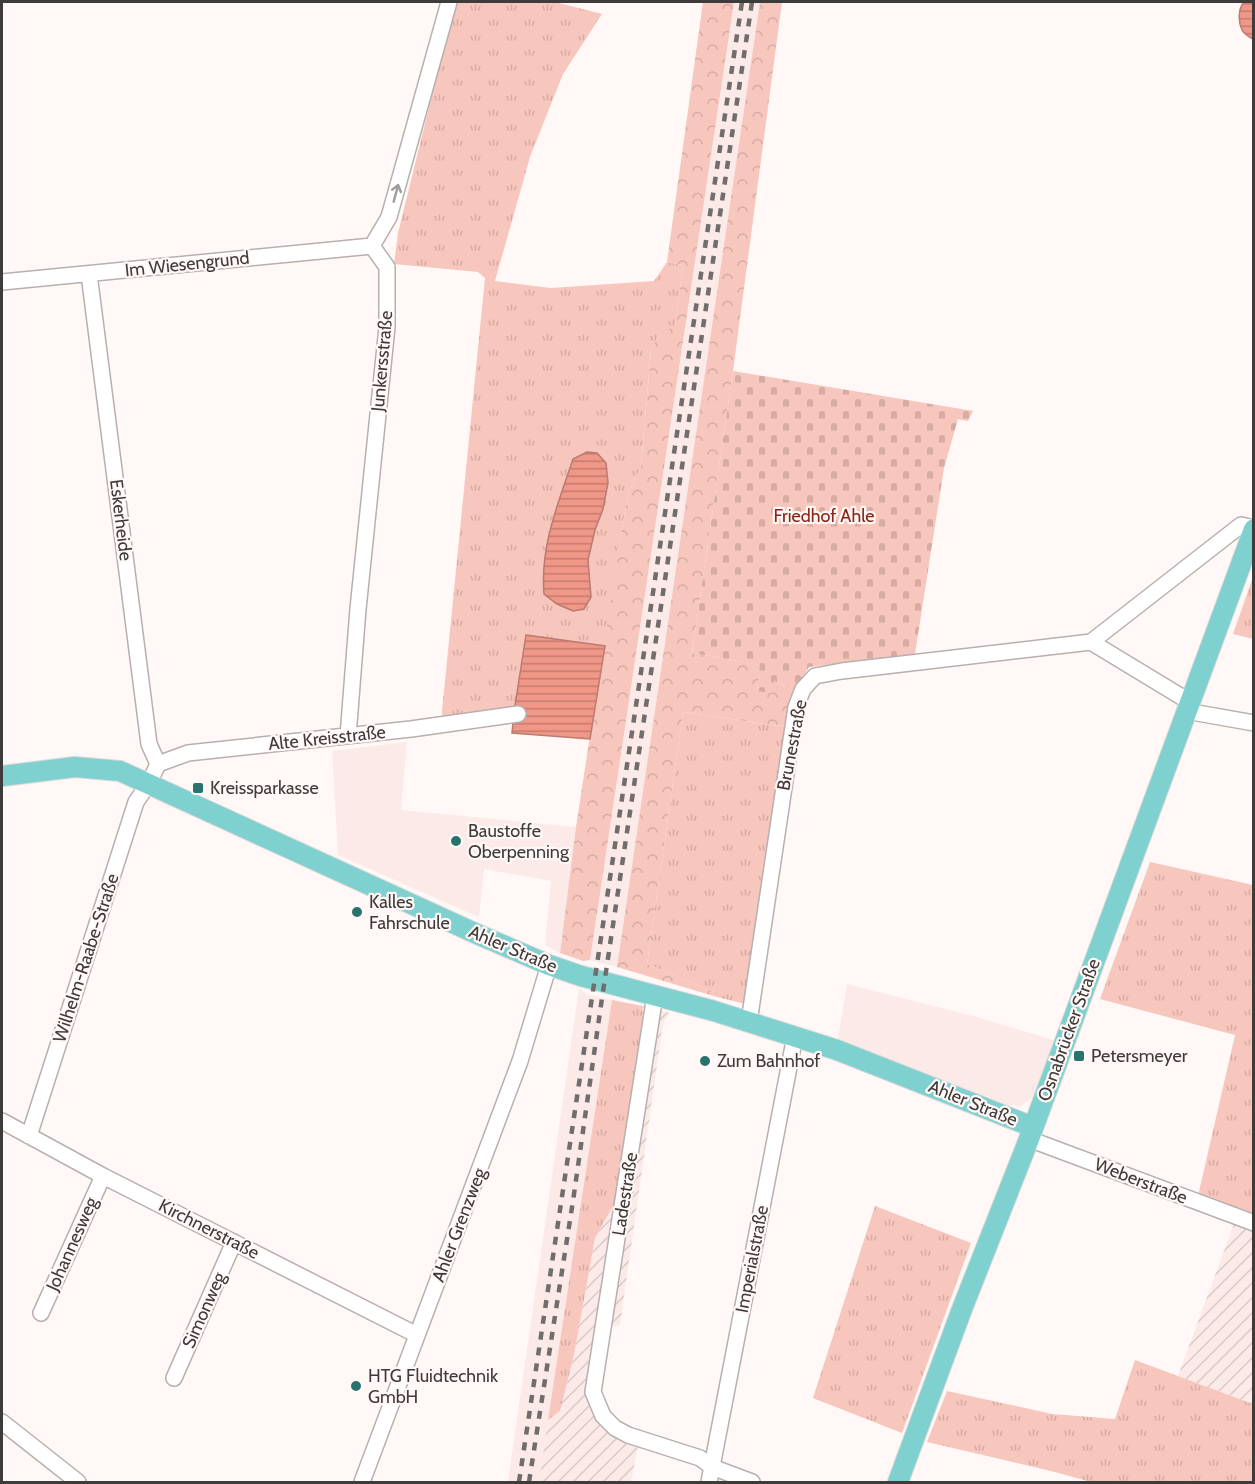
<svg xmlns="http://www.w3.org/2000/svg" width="1255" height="1484" font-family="Cabin,sans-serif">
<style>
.built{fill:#fbeae7}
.industrial{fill:url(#industrial-furrows)}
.grass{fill:url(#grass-tufts)}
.forest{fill:url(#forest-crowns)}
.cemetery{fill:url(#cemetery-stones)}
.water{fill:url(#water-rules);stroke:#bb7b70;stroke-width:1.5}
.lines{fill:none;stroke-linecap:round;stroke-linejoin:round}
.minor-casing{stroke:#b7b0af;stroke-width:18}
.major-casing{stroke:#d8d8d8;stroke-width:22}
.minor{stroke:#fff;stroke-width:15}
.major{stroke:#7ed1ce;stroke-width:20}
.rail{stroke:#716d6c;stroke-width:4.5;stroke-dasharray:8 8;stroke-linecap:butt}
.oneway{stroke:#9e9d9d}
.poi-dot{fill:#29736f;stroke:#fff8f6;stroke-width:2}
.labels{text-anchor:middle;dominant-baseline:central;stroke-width:4.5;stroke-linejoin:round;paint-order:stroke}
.street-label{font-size:18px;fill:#3e3b3b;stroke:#fff8f6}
.park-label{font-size:18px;fill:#8a2417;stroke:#fff8f6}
.poi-label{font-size:18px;fill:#3e3b3b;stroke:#fff8f6;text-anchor:start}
</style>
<defs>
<pattern id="industrial-furrows" width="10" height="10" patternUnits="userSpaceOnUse" patternTransform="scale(1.5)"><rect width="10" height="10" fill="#fbeae7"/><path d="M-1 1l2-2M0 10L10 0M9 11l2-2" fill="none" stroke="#d8cac7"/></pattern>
<pattern id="grass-tufts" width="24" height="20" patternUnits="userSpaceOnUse" patternTransform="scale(1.5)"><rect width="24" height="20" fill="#f7c6bc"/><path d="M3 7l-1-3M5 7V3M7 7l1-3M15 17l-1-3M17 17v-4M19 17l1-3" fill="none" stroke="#d5aba2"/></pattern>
<pattern id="forest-crowns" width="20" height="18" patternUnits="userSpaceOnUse" patternTransform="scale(1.5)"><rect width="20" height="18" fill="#f7c6bc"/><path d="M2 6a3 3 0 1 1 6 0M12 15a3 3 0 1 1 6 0" fill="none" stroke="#d5aba2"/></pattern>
<pattern id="cemetery-stones" width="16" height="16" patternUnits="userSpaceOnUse" patternTransform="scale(1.5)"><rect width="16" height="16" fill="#f7c6bc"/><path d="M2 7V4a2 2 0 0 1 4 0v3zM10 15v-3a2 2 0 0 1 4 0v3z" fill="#d5aba2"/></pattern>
<pattern id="water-rules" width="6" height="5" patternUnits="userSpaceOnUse" patternTransform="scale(1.5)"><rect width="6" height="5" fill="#f09787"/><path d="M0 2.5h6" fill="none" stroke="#c47c70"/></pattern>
</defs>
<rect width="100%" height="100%" fill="#fff8f6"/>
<!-- built -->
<path class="built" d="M734,2H760L617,967L590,960Z
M407,742L401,810L576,827L560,953L545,945L551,881L484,869L479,917L338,855L332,751Z
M847,984L973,1016L1056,1041L1033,1097L1021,1106L1007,1105L838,1039Z
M579,988L586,994L612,1000L539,1482H508Z"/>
<!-- industrial -->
<path class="industrial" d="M642,1006L670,1013L663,1023L620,1325L611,1327L601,1392L608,1410L623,1426L642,1433L638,1446L631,1482H539L548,1420L560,1411L574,1355L595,1238L617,1199L644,1021Z
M1234,1224L1253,1231V1404L1178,1376Z"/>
<!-- grass -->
<path class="grass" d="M455,2H555L602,14L563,74L530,157L495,281L551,288L654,281L667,262L683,265L675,327L660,334L651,349L641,467L629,491L622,527L605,646L526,636L514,712L443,722L442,711L485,278L478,272L394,264L398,233Z
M1253,577V639L1233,634Z
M683,712L787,727L746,1004L717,997V993L647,964Z
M1150,862L1253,885V1214L1198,1196L1235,1035L1100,999Z
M612,1000L642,1006L644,1021L617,1199L595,1238L574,1355L560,1411L548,1420Z
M875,1206L971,1243L902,1433L813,1398Z
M1135,1360L1253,1404V1482H1091L1055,1472L927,1442L947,1391L1052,1414L1115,1419Z"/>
<!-- forest -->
<path class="forest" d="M703,2H734L590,960L583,961L560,953L576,827L622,527L629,491L641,467L651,349L660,334L675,326L683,265L667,262Z
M760,2H782L733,371L692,653L761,665L757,690L774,681L794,691L787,727L683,712L647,964L717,993V997L617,967Z"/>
<!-- cemetery -->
<path class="cemetery" d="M733,371L973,411L968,421L958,419L944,468L915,654L809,667L794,691L774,681L772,693L757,691L760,665L692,653Z"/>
<!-- water -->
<path class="water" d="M1244,2H1253V39C1249,37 1244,34 1242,30C1238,21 1238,9 1244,2Z
M587,452L597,453L606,463L608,483L603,509L595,530L588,560L591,597L584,609L573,611L557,604L544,594C540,546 558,504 573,459Z
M526,635L605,646L590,739L512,733L514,712Z"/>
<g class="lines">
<!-- minor casing -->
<g class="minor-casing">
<path id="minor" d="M372,246L389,217L449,2
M89,274L149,744L158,764
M2,282L372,246
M1091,642L1190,702
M1186,711L1254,723
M348,736L358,609L387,327V267L372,246
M655,995L593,1392L603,1416L615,1428L628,1435L700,1458L712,1467L752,1482
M749,1022L796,707L803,689L815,676L842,671L1091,642L1241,525L1254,528
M2,1121L103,1176L417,1335
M29,1136L136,802L149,783L158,764L188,753L411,729L518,714
M1029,1139L1254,1223
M41,1313L103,1176
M174,1378L234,1242
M2,1422L78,1482
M362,1482L520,1061L549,965
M709,1482L795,1036"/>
</g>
<!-- major casing -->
<g class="major-casing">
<path id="major" d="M2,776L75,767L120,771L477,934L549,965L581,976L714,1011L837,1050L1033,1127
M898,1482L962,1309L1029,1139L1254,529"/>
</g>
<!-- minor -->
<use href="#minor" class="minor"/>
<!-- major -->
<use href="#major" class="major"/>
<!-- rail -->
<path class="rail" d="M519,1482L742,2
M529,1482L573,1201L602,998L752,2"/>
</g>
<!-- one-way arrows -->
<defs><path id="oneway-shaft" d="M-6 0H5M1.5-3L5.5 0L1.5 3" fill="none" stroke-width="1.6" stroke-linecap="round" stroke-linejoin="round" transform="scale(1.5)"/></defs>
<use class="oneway" href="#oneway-shaft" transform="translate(396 193) rotate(-75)"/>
<!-- markers -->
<g class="poi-dot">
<rect x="192" y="782" width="12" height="12" rx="3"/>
<circle cx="456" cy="841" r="6"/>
<circle cx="357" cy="912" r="6"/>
<rect x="1073" y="1050" width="12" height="12" rx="3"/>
<circle cx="705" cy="1061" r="6"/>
<circle cx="356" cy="1386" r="6"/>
</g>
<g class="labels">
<!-- street labels -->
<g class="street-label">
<text transform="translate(187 264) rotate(-6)">Im Wiesengrund</text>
<text transform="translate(382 361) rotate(-85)">Junkersstraße</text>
<text transform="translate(121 520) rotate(83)">Eskerheide</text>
<text transform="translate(327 738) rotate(-6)">Alte Kreisstraße</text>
<text transform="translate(792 745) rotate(-79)">Brunestraße</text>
<text transform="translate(513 949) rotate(23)">Ahler Straße</text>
<text transform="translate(86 958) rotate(-72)">Wilhelm-Raabe-Straße</text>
<text transform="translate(1069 1030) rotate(-70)">Osnabrücker Straße</text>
<text transform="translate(973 1103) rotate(22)">Ahler Straße</text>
<text transform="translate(1141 1181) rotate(21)">Weberstraße</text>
<text transform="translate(625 1194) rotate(-81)">Ladestraße</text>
<text transform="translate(459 1225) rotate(-69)">Ahler Grenzweg</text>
<text transform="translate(209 1229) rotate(27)">Kirchnerstraße</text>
<text transform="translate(72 1244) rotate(-66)">Johannesweg</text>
<text transform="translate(752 1259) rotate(-79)">Imperialstraße</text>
<text transform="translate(204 1310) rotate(-66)">Simonweg</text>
</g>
<!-- park labels -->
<g class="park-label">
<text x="824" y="516">Friedhof Ahle</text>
</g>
<!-- poi labels -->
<g class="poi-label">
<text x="210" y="788">Kreissparkasse</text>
<text x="468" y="831">Baustoffe<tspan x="468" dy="21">Oberpenning</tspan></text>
<text x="369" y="902">Kalles<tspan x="369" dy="21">Fahrschule</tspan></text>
<text x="1091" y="1056">Petersmeyer</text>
<text x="717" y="1061">Zum Bahnhof</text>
<text x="368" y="1376">HTG Fluidtechnik<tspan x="368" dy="21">GmbH</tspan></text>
</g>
</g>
<!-- border -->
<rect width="1255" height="1484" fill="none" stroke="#3e3b3b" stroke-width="6"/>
</svg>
